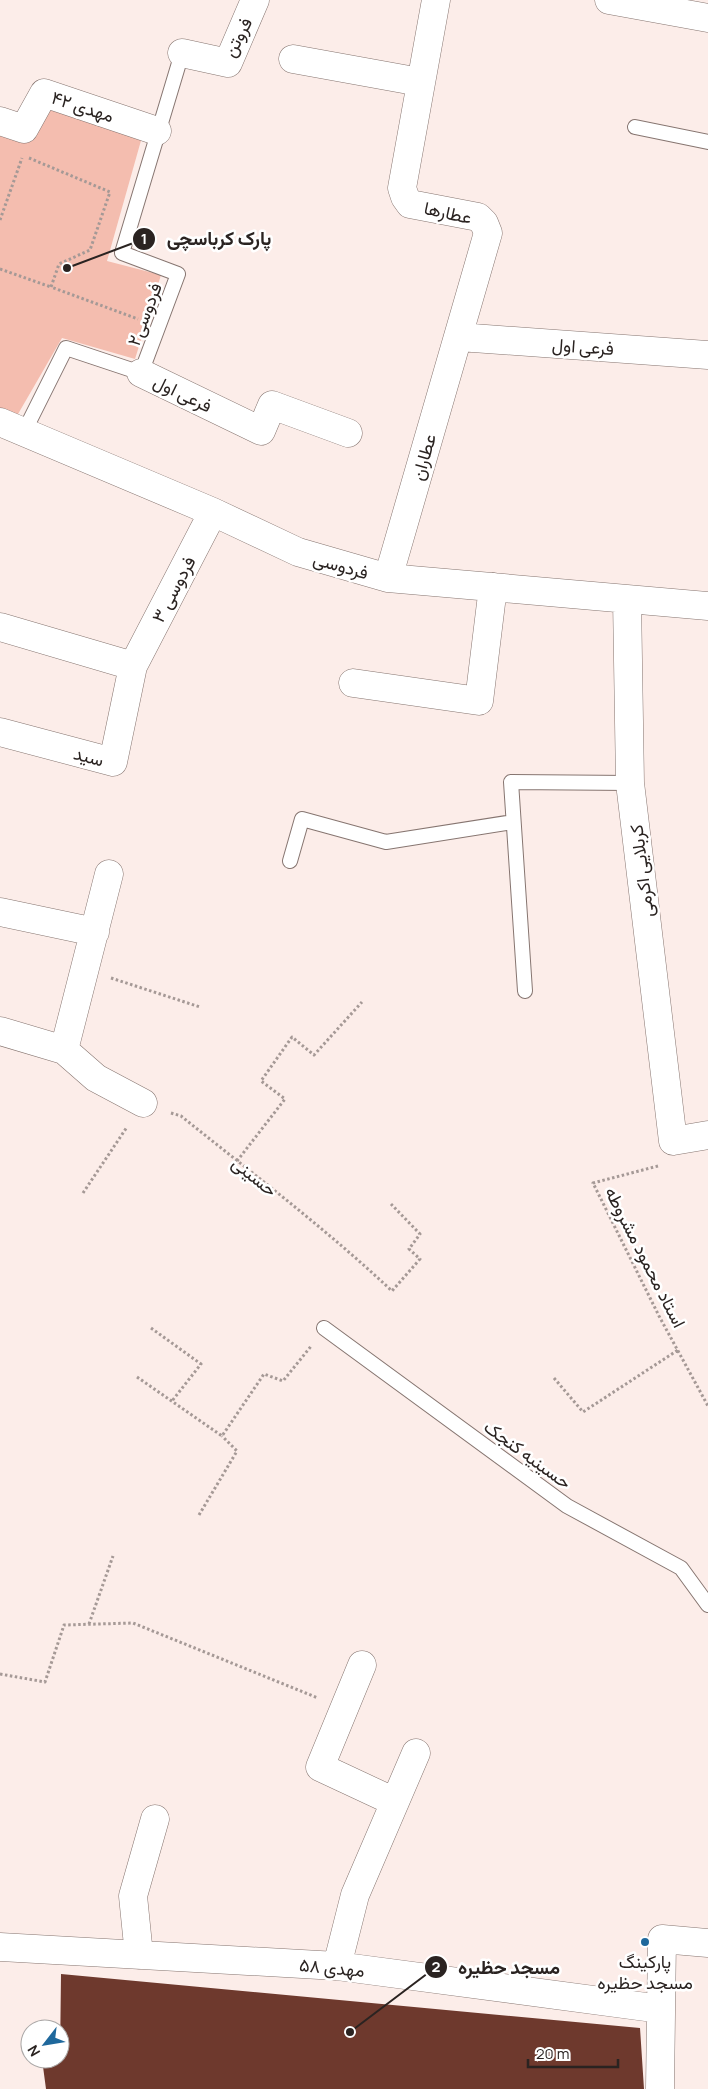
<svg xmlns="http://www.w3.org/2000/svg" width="708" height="2089" font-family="Manrope,Vazirmatn,sans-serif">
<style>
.green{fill:#f4bdaf}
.building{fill:#6e392d}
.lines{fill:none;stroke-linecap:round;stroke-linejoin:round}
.lane-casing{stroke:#867570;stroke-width:16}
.street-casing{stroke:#867570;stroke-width:29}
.path{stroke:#a59996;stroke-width:3;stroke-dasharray:2.5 2.5;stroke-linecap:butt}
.lane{stroke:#fff;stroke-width:14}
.street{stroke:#fff;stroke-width:28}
.poi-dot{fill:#1f689c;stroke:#fff;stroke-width:2}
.labels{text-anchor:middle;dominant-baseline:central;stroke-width:5;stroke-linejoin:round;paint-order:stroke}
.street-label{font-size:18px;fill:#2a2321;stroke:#fff}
.poi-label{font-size:18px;fill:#2a2321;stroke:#fff}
.leader{fill:none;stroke:#2a2321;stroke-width:2}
.callout-dot{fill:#2a2321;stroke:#fff;stroke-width:2}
.mark-label{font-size:15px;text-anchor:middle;font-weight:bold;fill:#fff}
.callout-label{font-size:19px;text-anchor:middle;font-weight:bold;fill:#2a2321;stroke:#fff;stroke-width:5;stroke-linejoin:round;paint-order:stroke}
</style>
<rect width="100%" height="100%" fill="#fcede9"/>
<!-- green -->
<path class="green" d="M48,102L142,137L107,261L161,275L135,359L62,338L14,421L0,415V134Z"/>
<!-- building -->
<path class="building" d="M61,1974L640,2028L644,2089H46L42,2059H60Z"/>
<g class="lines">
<!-- lane casing -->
<g class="lane-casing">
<path id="lane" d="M635,127L708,142
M24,432L66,348L141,373L178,274L122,253L182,53
M290,861L302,819L386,842L513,822
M525,991L511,782L630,783
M324,1328L567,1506L681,1568L708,1605"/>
</g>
<!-- street casing -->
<g class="street-casing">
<path id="street" d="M609,0L708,18
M182,53L228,63L255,0
M293,59L420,82
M0,121L24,129L44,93L157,131
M459,337L708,355
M141,373L261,431L272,405L348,433
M0,422L213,512L298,552L388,578L708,606
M388,578L488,233L484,223L478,217L410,204L405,197L402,188L436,0
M627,599L630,783L673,1141L708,1135
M0,627L133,666
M353,683L479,701L493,587
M0,732L113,762L133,666L213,512
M0,912L95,932
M0,1031L64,1050L96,1078L143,1103
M64,1050L109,874
M362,1665L320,1767L395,1802
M0,1947L337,1966L661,2009
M139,1955L133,1896L155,1819
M337,1966L355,1895L416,1753
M660,2089L662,1939L708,1943"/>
</g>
<!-- path -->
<path class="path" d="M29,158L110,192L90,250L59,264L51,287L138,319
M0,220L22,158
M0,269L51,287
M111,978L200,1007
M171,1113L181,1116C252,1173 326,1229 392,1291L420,1259L409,1249L420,1234L391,1204
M237,1161L285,1099L261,1081L292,1037L314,1055L362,1002
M658,1166L593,1183L659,1316L708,1406
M83,1193L127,1127
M151,1328L201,1364L172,1401
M137,1377L222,1436L264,1374L283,1381L312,1345
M554,1378L583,1412L678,1350
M199,1515L237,1451L222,1436
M89,1624L113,1556
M0,1674L45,1682L64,1625L133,1623L318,1698"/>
<!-- lane -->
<use href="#lane" class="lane"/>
<!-- street -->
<use href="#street" class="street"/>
</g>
<!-- markers -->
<circle class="poi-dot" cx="645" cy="1942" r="5"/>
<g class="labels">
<!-- street labels -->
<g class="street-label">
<text transform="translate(237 37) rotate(-63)">فروتن</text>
<text transform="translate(83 106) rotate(18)">مهدی ۴۲</text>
<text transform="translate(448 212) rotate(12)">عطارها</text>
<text transform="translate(144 314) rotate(-69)">فردوسی۲</text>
<text transform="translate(583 346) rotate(4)">فرعی اول</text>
<text transform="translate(183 393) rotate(26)">فرعی اول</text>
<text transform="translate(423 457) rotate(-74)">عطاران</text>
<text transform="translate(341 565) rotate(16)">فردوسی</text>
<text transform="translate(173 589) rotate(-62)">فردوسی ۳</text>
<text transform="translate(89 756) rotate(15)">سید</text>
<text transform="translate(641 871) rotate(-97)">کربلایی اکرمی</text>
<text transform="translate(255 1176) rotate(39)">حسینی</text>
<text transform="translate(646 1257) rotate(63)">استاد محمود مشروطه</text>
<text transform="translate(528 1454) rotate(36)">حسینیه کنجک</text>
<text transform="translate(332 1967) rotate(5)">مهدی ۵۸</text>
</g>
<!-- poi labels -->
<g class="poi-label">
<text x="645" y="1961">پارکینگ<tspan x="645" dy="21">مسجد حظیره</tspan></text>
</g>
</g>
<!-- callouts -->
<path class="leader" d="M67 268L144 239M350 2032L436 1967"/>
<g class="callout-dot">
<circle cx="67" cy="268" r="5"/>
<circle cx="350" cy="2032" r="5"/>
<circle cx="144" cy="239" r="12"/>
<circle cx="436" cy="1967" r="12"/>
</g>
<g class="mark-label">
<text x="144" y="244">1</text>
<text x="436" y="1972">2</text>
</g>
<g class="callout-label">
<text x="219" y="245">پارک کرباسچی</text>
<text x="509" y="1974">مسجد حظیره</text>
</g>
<!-- north arrow -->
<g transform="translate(45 2044) rotate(239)"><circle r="24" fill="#ffffff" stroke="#aaa7a6"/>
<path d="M0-4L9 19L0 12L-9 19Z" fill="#1f689c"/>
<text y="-8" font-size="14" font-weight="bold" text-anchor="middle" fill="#2a2321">N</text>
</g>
<!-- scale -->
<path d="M528 2059v8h90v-8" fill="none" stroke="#2a2321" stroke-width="2.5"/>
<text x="536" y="2059" font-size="15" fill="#2a2321" stroke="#ffffff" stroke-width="4" paint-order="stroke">20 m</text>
</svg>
